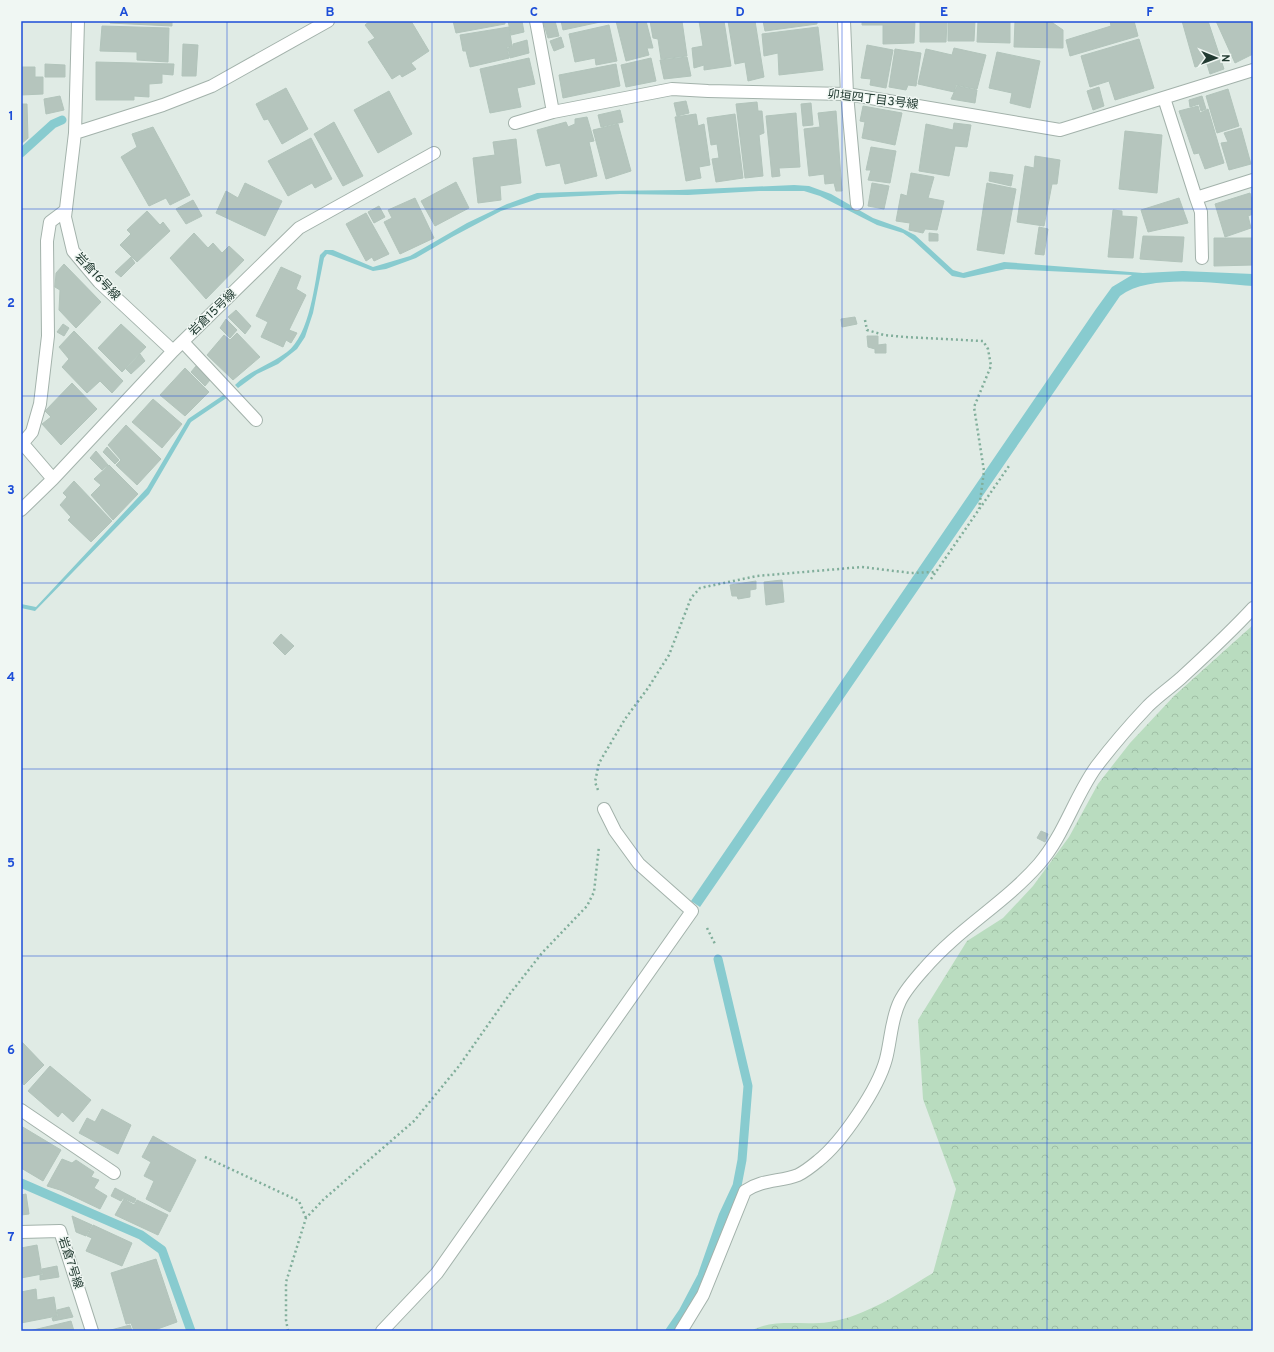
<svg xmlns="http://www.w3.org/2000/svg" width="1274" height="1352" font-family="Overpass,'Noto Sans JP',sans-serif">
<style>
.forest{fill:url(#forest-crowns)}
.water{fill:#88cbcf}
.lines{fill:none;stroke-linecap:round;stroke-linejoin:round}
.stream{stroke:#88cbcf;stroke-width:9}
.building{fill:#b5c5bd;stroke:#b2c4bb}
.minor-casing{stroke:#a3b2ab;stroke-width:14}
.path{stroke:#81ae9b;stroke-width:2.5;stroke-dasharray:2 3;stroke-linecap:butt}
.minor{stroke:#fff;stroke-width:12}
.grid{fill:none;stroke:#1d4ed8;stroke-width:1;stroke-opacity:0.55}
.labels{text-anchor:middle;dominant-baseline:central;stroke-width:3;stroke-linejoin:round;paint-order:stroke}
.street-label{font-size:12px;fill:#213a31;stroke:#f0f7f3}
.neatline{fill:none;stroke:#1d4ed8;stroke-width:1.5}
.grid-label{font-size:13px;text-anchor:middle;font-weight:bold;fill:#1d4ed8}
</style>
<defs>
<pattern id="forest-crowns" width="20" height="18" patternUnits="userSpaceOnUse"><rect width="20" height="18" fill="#b9dcbf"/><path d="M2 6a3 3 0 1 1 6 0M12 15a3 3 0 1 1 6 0" fill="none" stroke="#9fbea5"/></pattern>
</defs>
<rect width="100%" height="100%" fill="#e0ebe5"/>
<!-- forest -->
<path class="forest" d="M1253,625V1331H751C773,1318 804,1326 829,1322C867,1316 901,1292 933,1273L956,1189L923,1099L918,1020L967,941L1003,918L1033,886L1069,837L1098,784L1130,743L1174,696Z"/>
<!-- water -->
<path class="water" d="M794,185L809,186L831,194L873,218L901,228L915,235L953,270L963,273L1004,262L1143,273L1183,271L1253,274V286C1215,284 1151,273 1120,296L700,907L691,901L1096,309L1112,287L1132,275L1006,269L964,278L952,276L913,240L903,233L877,225L820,196L804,191H759L688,195L620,194L541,198L501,211L452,237L416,258L386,269L373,271L331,255L327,254L324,258L313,313L305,337L297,349L278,364L257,374L238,388L235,385C250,370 270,365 287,352C310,335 315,282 320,255L325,250H333L373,267L410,256L467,223L507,204L537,193L602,191L679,190Z
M225,394L228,397L191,422L149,494L35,611L21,608V604L36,607L147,488L188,419Z"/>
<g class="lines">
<!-- stream -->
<path class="stream" d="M21,153L53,124L62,120
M21,1183L141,1235L162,1250L191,1331
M670,1331L683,1312L702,1276L723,1216L737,1186L742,1160L748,1086L718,959"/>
</g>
<!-- building -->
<path class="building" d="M110,21H172V26L110,23Z
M370,21H411L429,51L411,63L416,69L402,77L400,74L392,79L368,42L375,38L365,25Z
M453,21H505V24L456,33Z
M508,21H522L524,32L511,35Z
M543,21H555L559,36L548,38Z
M561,21H605L563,30Z
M616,21H646L653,48H647L649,55L626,61Z
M650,21H682L687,56L661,59L658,39L653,38Z
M699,21H724L731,66L704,70V65L694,68L692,48L703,46Z
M728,21H755L764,77L748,81L745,62L735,64Z
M763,21H817V24L765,31Z
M862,21H915L914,43L883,44V25H862Z
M920,21H947L946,42H920Z
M948,21H975L974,41H948Z
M978,21H1010V43L977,42Z
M1015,21H1050L1063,30V48L1014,47Z
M1110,21H1134L1138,36L1070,56L1066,40L1111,26Z
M1182,21H1208L1224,69L1210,74L1207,64L1195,67Z
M1216,21H1253V54L1235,63Z
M609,25L617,61L596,65L595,58L575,62L569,34Z
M102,26L169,28L168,62L137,60V52L100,51Z
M509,27L512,46L507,47L509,58L470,67L466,51H463L460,35Z
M818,27L823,70L779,75L778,53L764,56L762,34Z
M561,37L564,47L554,51L550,41Z
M1139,39L1154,88L1115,100L1109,81L1090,87L1081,56Z
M527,40L529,53L510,58L508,48L513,46V44Z
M183,44L198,45L196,76H182Z
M867,45L893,50L886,88L870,85L871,79L861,78Z
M954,48L986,55L977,89L956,85L954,92L918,84L926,49L952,55Z
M895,49L921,53L916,86L908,85L906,90L889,87Z
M997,52L1040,61L1030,108L1010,103L1012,93L989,88Z
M687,57L691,76L664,79L660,60Z
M529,58L535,84L517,88L521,107L490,113L480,69Z
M651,58L656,81L626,87L621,65Z
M96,62L174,64L173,75L162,74V83L149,84V97L134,96V100H96Z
M45,64L65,65V77H45Z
M616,64L620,86L563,98L559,75Z
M21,67H35V77H43V94L21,95Z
M957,86L977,90L975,103L951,99Z
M1099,87L1104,106L1093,110L1087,91Z
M286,88L308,129L282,144L268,119L264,120L256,104Z
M1228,89L1239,126L1217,133L1206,96Z
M389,91L412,134L378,153L354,110Z
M60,96L64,110L46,114L44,99Z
M1202,96L1206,109L1201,111L1199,104L1190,107L1189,100Z
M686,101L689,113L677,116L674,103Z
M757,102L758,111H762L764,133L759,135L763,176L745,178L736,104Z
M811,103L813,125L803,126L801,104Z
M21,104H27L28,138L21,144Z
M863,106L902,113L895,145L862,138L865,122L860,121Z
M1198,106L1200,113L1208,109L1224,163L1205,169L1199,153L1194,154L1179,111Z
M620,110L623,122L601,127L598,115Z
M836,111L842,191H836L834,183L825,184L824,174L809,176L804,129L820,127L818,113Z
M796,113L800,167L779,168L780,176L772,177L766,116Z
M696,114L698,126L704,124L710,165L699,167L701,178L686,181L675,117Z
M735,114L743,178L716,182L712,159L719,158L717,144L711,145L707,118Z
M587,117L594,141L589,142L597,176L565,184L560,163L546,166L537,130L566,122L568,127L575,124V119Z
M334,122L363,176L343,186L314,134Z
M954,123L971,125L967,147L955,146L949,176L919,171L926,124L953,130Z
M618,124L631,171L606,179L593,130Z
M153,127L190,195L170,205L166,198L149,206L121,157L137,147L132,134Z
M1241,128L1251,164L1229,170L1221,143L1228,142L1224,133Z
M1125,131L1162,135L1157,193L1119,189Z
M311,138L332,179L315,188L312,183L288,196L268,161Z
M516,139L521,183L500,186L501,200L478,203L473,158L495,155L493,142Z
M871,147L896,151L890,183L868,180L871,170H866Z
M1035,156L1060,160L1057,184H1052L1044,226L1017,222L1025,166L1034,168Z
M990,172L1013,175L1011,186L989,181Z
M911,173L934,177L928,198L944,201L937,230L925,229L923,233L909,230L910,223L896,221L901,194L907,196Z
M456,182L469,208L435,226L421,201Z
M245,183L282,201L265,236L216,213L226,191L238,198Z
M872,183L889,186L884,209L868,206Z
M987,183L1016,189L1004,254L977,250Z
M1250,193L1253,204V214L1248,216L1251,228L1225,237L1215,204Z
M415,198L434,238L400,254L384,222L392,218L388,210Z
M1179,198L1188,223L1148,232L1141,210Z
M193,200L202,216L186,224L176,209Z
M379,206L385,217L374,223L368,212Z
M1113,210L1122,211V216L1137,217L1133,258L1108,257Z
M147,211L160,225L163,222L170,231L137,262L120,245L131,234L127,230Z
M366,213L389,254L374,261L372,257L366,261L346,224Z
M1039,227L1048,229L1044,255L1035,254Z
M194,233L208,248L213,243L222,253L229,246L244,260L206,299L170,258Z
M929,233L938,234V241H929Z
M1143,236L1184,237L1182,262L1140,259Z
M1214,238H1253V265L1214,266Z
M131,257L135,263L121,277L115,272Z
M64,264L101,302L76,328L59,310L60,290L55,287L56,273Z
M281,267L301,276L296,289L306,295L289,330L297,333L291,343L286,340L283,347L261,337L268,322L256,316Z
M236,310L251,326L245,334L228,317Z
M855,317L857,324L842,327L841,319Z
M226,319L237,330L230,338L220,328Z
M63,324L69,328L64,336L57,332Z
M121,324L146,347L122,372L98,348Z
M74,331L123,381L112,393L100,381L87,393L62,367L69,359L59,347Z
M237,333L260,357L233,380L207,355L224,335L230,340Z
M867,336H878V345L886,344V353H875V349L868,347Z
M140,354L145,361L131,374L126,369Z
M196,366L210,380L205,386L191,372Z
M185,368L209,392L185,416L160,395Z
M72,383L97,409L61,445L42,424L51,417L45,411Z
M153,399L182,424L162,448L132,422Z
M126,425L161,459L137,485L116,465L121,460L108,445Z
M107,447L119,460L115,464L103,452Z
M96,451L108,465L102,470L90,458Z
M109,465L138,494L113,520L91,495L101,485L94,479Z
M74,481L112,521L91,542L68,520L71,517L60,505L67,497L63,493Z
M782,580L784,602L766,605L764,582Z
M756,581V589L750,590V597L738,599L737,596H732L730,585Z
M281,634L294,646L285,655L273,643Z
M1041,831L1048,834L1045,842L1037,838Z
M21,1041L44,1065L24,1085L21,1081Z
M50,1066L91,1100L73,1122L62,1112L58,1117L28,1091Z
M102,1109L131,1125L118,1154L79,1133L87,1118L95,1122Z
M21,1126L61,1150L43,1181L21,1168Z
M153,1136L196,1160L170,1212L146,1199L154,1181L144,1176L151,1162L142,1157Z
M62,1159L72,1163L76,1160L94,1172L91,1177L99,1180L94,1188L107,1196L100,1209L60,1190L47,1186Z
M115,1188L136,1199L134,1203L123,1198L121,1201L111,1196Z
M26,1194L29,1214L21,1215V1195Z
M124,1199L134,1205L137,1200L168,1215L158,1235L115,1215Z
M72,1216L92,1225L86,1236L76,1232Z
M93,1225L132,1243L122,1266L86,1251L92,1238L87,1236Z
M37,1245L42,1274L21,1278V1248Z
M156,1259L177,1322L152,1331H134L131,1323L126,1324L111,1273Z
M57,1266L59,1277L40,1280V1275H43L42,1269Z
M36,1289L37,1300L54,1297L57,1316L21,1323V1292Z
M69,1307L73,1317L53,1321L52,1318L58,1316L57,1310Z
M71,1321L74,1331H29Z
M130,1325L132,1331H107Z"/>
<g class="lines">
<!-- minor casing -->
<g class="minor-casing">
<path id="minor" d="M78,21L75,133L65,217L73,251L99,282L173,351
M536,21L553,112L672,89L708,91L847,94L1060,130L1253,70
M844,21L847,94L857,204
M1164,98L1196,198L1253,180
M515,123L553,112
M75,133L163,105L212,86L328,21
M1196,198L1201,212L1202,258
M183,342L256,420
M23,444L53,479
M21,445L32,432L40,404L48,336L47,241L50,222L66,210
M21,510L53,479L173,351L299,228L434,153
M21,1110L114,1173
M21,1232L60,1231L92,1331
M382,1331L437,1273L692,911L639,864L615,831L604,809
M681,1331L703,1295L745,1191C763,1179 780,1182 798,1175C804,1172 812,1166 818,1161C842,1142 878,1089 886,1059C891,1040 891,1019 900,1001C906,989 915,979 924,969C958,929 1005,903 1039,864C1064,835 1074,798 1096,767C1112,746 1130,725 1148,706C1158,696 1171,687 1181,678C1206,655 1230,633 1253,608"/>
</g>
<!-- path -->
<path class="path" d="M865,320L867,330L884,335L905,337L983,341L988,349L991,366L974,407L984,471L979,509
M931,579L1009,466
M598,790L595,782L599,763L625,719L648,688L669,655L691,598L700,588L757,576L862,567L911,573L935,572
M707,928L715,944
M205,1157L299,1201L306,1218
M288,1331L286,1320V1282L306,1218L324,1199L414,1121L459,1066L509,995L542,953L587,906L594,892L599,846"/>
<!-- minor -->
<use href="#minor" class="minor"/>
</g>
<!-- grid -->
<path class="grid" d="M227,21V1331M432,21V1331M637,21V1331M842,21V1331M1047,21V1331M21,209H1253M21,396H1253M21,583H1253M21,769H1253M21,956H1253M21,1143H1253"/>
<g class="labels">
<!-- street labels -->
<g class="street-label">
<text transform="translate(873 100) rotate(7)">卯垣四丁目3号線</text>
<text transform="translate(97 277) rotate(47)">岩倉16号線</text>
<text transform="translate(213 313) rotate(-44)">岩倉15号線</text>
<text transform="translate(70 1263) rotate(72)">岩倉7号線</text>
</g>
</g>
<!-- border -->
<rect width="1274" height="1352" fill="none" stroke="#f0f7f3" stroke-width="44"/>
<!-- north arrow -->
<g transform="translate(1216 58) rotate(91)" stroke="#f0f7f3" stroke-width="3" paint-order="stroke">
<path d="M0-3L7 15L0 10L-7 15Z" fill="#213a31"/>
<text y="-6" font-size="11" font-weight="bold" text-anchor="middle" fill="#213a31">N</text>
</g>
<rect x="22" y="22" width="1230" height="1308" class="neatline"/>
<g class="grid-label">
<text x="124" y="16">A</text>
<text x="330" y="16">B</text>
<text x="534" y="16">C</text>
<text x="740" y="16">D</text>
<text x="944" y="16">E</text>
<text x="1150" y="16">F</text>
<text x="11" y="120">1</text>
<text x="11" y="307">2</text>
<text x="11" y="494">3</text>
<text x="11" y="681">4</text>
<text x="11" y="867">5</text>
<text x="11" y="1054">6</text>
<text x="11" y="1241">7</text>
</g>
</svg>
